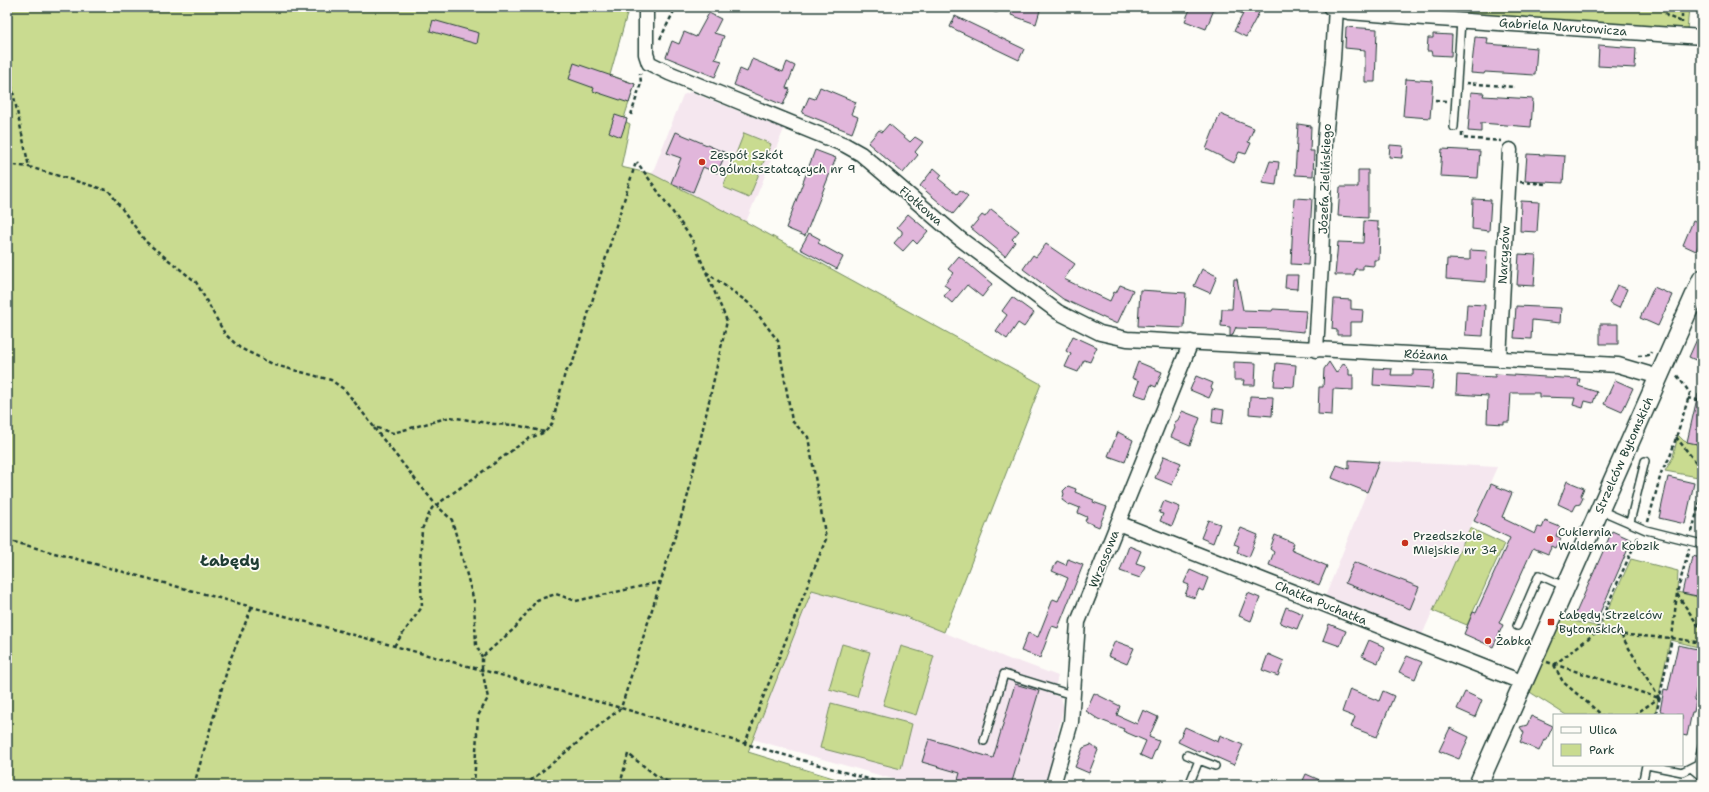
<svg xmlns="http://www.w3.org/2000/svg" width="1709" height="792" font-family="'Shantell Sans',sans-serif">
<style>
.built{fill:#f5e7ef}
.green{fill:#c9db90;stroke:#748c62}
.building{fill:#e1b6db;stroke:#1f3d34}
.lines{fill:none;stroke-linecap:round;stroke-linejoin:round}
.service-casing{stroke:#1f3d34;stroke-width:10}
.minor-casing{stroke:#1f3d34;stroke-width:17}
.tertiary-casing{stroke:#1f3d34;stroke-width:21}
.path{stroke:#1f3d34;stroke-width:2.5;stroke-dasharray:4 3;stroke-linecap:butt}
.service{stroke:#fdfcf7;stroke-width:7}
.minor{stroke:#fdfcf7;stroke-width:14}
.tertiary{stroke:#fdfcf7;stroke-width:18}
.poi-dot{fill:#c8321e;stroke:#fdfcf7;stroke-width:1.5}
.labels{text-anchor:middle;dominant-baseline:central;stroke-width:3.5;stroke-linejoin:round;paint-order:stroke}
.street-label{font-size:12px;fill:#1f3d34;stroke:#fdfcf7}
.poi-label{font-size:12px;fill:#1f3d34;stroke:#fdfcf7;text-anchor:start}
.district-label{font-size:16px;font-weight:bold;fill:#1f3d34;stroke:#fdfcf7}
</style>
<rect width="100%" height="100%" fill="#fdfcf7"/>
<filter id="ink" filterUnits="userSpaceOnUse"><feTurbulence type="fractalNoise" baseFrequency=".025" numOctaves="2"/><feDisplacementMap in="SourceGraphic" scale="8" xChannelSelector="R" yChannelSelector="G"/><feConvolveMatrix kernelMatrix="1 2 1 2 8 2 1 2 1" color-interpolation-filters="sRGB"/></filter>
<g filter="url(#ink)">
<!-- built -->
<path class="built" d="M691,92L784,129L746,222L652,174L683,95Z
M1379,461L1497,467L1422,635L1325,597Z
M812,590L904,616L1011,660L1018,661L1058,676L1053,695L1061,698L1063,706V710L1046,785H914L752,739Z"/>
<!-- green -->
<path class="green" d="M7,7H629L610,75L635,84L624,118L627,119L626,122L630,124L621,167L652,174L746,222L1041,384L944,632L904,616L812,590L748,752L856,785H7Z
M1366,7H1689L1687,31Z
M744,133L771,144L749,198L723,187Z
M1678,435L1684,441L1702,445V511L1698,477L1665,471L1673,457Z
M1470,528L1504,544L1467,625L1433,611Z
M1631,559L1678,571L1677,592L1702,598V648L1670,640L1655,715H1566L1525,689L1560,618L1600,627Z
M842,644L870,652L857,697L829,689Z
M901,646L934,656L916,715L883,705Z
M831,703L912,724L901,769L820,748Z"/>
<!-- building -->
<path class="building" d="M1014,7H1041L1036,24L1011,15Z
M1191,7H1215L1206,29L1185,21Z
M1226,7H1262L1246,37L1234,31L1243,14Z
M709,13L721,19L714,33L724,36L715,59L722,61L715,77L666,57L672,41L679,44L684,32L696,37Z
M955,16L1024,49L1019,60L950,27Z
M433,20L479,33L477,44L430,31Z
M1346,27L1377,29L1375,82H1365V50L1345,48Z
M1433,34L1452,35L1451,56L1432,55L1431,51H1427L1428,38H1433Z
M1475,37L1488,38L1487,44L1537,48L1535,75L1485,72L1484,74L1471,73Z
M1599,45L1636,48L1635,68L1598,66Z
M752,59L783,72L787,62L795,66L786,88L790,89L783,105L734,85L740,69L747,72Z
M574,63L635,84L629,103L593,91L594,88L569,79Z
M1406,79L1433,81L1430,118L1403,116Z
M820,87L856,102L851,114L858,117L852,133L802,113L809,97L815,99Z
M1471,92L1484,93L1483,96L1533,99L1531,127L1481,123V132L1468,131Z
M1220,114L1254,128L1248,142L1251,143L1246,154L1239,152L1234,163L1206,149Z
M615,115L627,119L621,137L609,132Z
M889,124L910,142L915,137L923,142L915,152L918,155L903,173L868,143L879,130L882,132Z
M1298,124L1311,126L1310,151H1314L1313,176L1295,175Z
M676,132L726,153L717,173L703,167L693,192L671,183L681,158L667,153Z
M1390,145L1403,146L1402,158L1389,157Z
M1442,149L1480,151L1478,178L1440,176Z
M815,150L836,158L805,236L786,228Z
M1527,154L1565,156L1563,183L1525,181Z
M1270,161L1279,162L1276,185L1262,183Z
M934,168L942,175L939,179L957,194L960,190L968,196L953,214L920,186Z
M1358,170H1368V218L1338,216L1340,187H1358Z
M1294,198L1312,199L1308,265L1291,264Z
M1473,199L1491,200L1489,231L1472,229Z
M1521,201L1539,202L1537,232L1520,231Z
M991,209L1019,231L1012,239L1015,242L1005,256L971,228L982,215L985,217Z
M908,214L928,231L917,244L913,240L903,251L894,243L902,234V231L897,227Z
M1364,221L1378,222V229H1380L1379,260H1374V266L1363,265V269H1355L1354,275H1335L1338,242L1363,243Z
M1693,221L1702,225V237L1696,251L1683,245Z
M809,233L820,239L818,243L843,257L837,269L800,249Z
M1046,244L1075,264L1064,279L1110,301L1114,292L1116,293L1120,285L1133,290L1117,324L1063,299L1023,269L1033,255L1036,257Z
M1470,250L1487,251L1486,282L1446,279L1447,259L1470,260Z
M1519,254L1536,255L1534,286L1517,285Z
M959,256L992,284L982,297L967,285L952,303L944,296L950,289L944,285L953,273L948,269Z
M1202,269L1217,276L1210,293L1194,286Z
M1286,275H1298L1297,289L1285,288Z
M1234,279H1237L1243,310L1272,311L1273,309L1306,311L1304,332L1271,329L1236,328V327L1232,336H1230V327L1221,326L1222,309H1232Z
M1617,285L1627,289L1619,308L1609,303Z
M1654,287L1672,295L1658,326L1640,318Z
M1140,290L1186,293L1184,328L1138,326Z
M1012,297L1034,313L1024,327L1018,323L1007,339L996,331L1007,315L1002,311Z
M1334,299L1351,300V309L1363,310L1362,322H1350V335H1337V330L1332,329Z
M1467,304L1485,305L1483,336L1465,335Z
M1516,306L1561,308L1560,323L1532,320L1531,339L1514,338Z
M1600,324H1618V344H1600Z
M1702,328V363L1689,357Z
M1073,336L1097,347L1090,362L1084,360L1078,372L1065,367L1071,354L1066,351Z
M1138,362L1162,372L1156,387L1151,385L1146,398L1134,394L1139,381L1132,378Z
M1234,362L1256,363L1255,385H1243L1244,380H1234Z
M1329,362L1336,373L1344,363L1349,370V375H1353V390L1333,389L1332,415L1318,414L1319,387H1323L1324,369Z
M1276,363L1296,365L1294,387L1274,386Z
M1374,368L1392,369L1391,375H1413V370L1434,371L1432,389L1373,385Z
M1495,374L1580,379L1578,386L1597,392L1593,403L1585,401L1583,408L1573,405L1575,398L1539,397V393H1511L1509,422H1504V424L1487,423L1488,396L1456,394L1457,375L1495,377Z
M1196,376L1213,383L1211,388L1213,389L1209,398L1190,390Z
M1615,380L1633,388L1622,412L1604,404Z
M1698,394L1702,395V445L1687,442Z
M1250,396L1273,397L1272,416L1249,414Z
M1213,408L1224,410L1222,424L1212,422Z
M1182,411L1200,418L1190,445L1171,437L1175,428L1174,426L1175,422L1178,420Z
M1118,432L1133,440L1125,462L1108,456Z
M1164,456L1181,463L1172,485L1155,478Z
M1349,460L1379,462L1367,492L1332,478L1337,465L1349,469Z
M1668,477L1694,483L1685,524L1659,518Z
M1567,481L1584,488L1581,495L1583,498L1580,504L1576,505L1573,511L1558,504Z
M1491,484L1512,493L1502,517L1505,518L1504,519L1535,534L1538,527L1542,528L1545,521L1560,527L1556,536L1561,538L1556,548L1552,546L1548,554L1533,548L1499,623L1503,625L1493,647L1464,634L1473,612L1476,613L1510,538L1474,521Z
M1068,486L1076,489L1075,492L1094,500L1093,502L1107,507L1099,527L1085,521L1087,517L1078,513L1080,508L1070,504L1069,505L1062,500L1064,494L1063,491Z
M1164,501L1180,507L1172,526L1160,521L1163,514L1159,513Z
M1208,520L1220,524L1213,543L1201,538Z
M1241,528L1258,535L1249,557L1237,552L1239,546L1234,544Z
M1612,531L1632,540L1595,624L1575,615Z
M1275,535L1294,543L1291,550L1327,566L1319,585L1269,565L1274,552L1270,549Z
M1129,546L1141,551L1136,563L1145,566L1140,578L1120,571Z
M1692,556L1702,558V597L1682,593L1685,580L1687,581Z
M1068,559L1083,565L1058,628L1052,626L1040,658L1021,651L1028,633L1038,637L1053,599L1058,601L1068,578L1052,571L1057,561L1066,565Z
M1354,562L1419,587L1410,609L1345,583Z
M1190,570L1208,578L1203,591L1199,589L1195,598L1185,595L1189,585L1184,583Z
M1248,593L1260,598L1251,621L1239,616Z
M1286,607L1303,614L1297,629L1280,623Z
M1329,624L1346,631L1340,646L1323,640Z
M1369,640L1385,647L1378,663L1362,656Z
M1115,641L1134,648L1127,664L1108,656Z
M1678,645L1702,650V662L1694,700L1696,701L1694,712H1692L1687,736L1682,735V715H1663L1664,712L1660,711L1664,689L1668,690Z
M1268,654L1284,661L1278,676L1262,670Z
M1407,656L1422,662L1415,679L1399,672Z
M1015,684L1039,691L1011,785H973L958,780L960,773L922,762L929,739L993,758Z
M1350,689L1379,701L1383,691L1394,696L1377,737L1351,727L1355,717L1342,712Z
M1465,692L1482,700L1475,717L1457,709Z
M1094,693L1120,706L1117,715L1137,724L1143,710L1158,717L1149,737L1159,741L1151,760L1140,755L1146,741L1123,731L1124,729L1098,719L1086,711Z
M1531,716L1553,726L1546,741L1544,740L1539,751L1520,742L1524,733L1520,727L1527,725Z
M1185,727L1218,742L1220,735L1243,745L1234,765L1200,750L1199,752L1178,742Z
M1450,728L1469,737L1459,759L1439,751Z
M1091,745L1098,750L1089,773L1075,767L1083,748Z
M1306,774L1331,785H1301Z"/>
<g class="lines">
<!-- service casing -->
<g class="service-casing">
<path id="service" d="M996,8V7
M1454,127L1461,21
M1600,510L1646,530L1702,544
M1630,522L1645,461
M1517,626L1539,575L1566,587
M984,741L1004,674L1072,695
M1187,755L1199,760L1189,785
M1199,760L1215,766
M1647,765L1682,772L1698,764L1702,746
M1691,768L1702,777
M1642,785L1646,765"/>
</g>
<!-- minor casing -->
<g class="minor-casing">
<path id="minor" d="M646,7V54L649,63L669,73L845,145L861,154L959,238L1058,312L1100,333L1127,339L1618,365L1659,377
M1330,7L1349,12L1424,18L1702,37
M1316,350L1321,264L1325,139L1333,59L1336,7
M1499,359L1510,150
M1118,523L1524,683
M1053,785L1071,722L1078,622L1191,342"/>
</g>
<!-- tertiary casing -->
<g class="tertiary-casing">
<path id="tertiary" d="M1478,785L1702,279"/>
</g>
<!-- path -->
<path class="path" d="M1662,7L1667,16L1682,22
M1682,7V23
M660,39L676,7
M7,64L29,167L109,191L146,242L196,282L225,334L240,348L275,365L331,380L345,390L374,427L393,433L450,417L494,424L516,425L545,432
M1466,83L1515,87
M1435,100L1446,101
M631,115L641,83L640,73
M1462,133V138L1501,141
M7,164L29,167
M1520,182L1546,184
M706,272L750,304L778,341L792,421L808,437L826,539L745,743
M1638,356L1650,355L1651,352
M1688,398L1702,401
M374,428L436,505L452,520L474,601L476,645L482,657
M1676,437L1702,470
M1648,522L1662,470L1670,457L1690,393L1676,374
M1692,532L1701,496L1700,468
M7,540L621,708L889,785
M1677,594L1702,631
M1595,633L1672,638L1702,643
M1621,635L1659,698
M394,646L422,607L420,564L422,529L432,508L528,439L545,432L552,424L565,373L573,362L636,162
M1547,662L1659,698
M1554,665L1595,633L1638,537
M1554,665L1563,682L1602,715
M1634,715L1659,698
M1656,715L1672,638L1677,593L1689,549
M194,785L230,660L252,607
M474,785L478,716L488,698L482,670V657L515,628L537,600L556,594L576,601L660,582
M525,785L621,708L688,495L727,321L692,239L637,162
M620,785L628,754L657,776L673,785"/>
<!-- service -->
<use href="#service" class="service"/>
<!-- minor -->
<use href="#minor" class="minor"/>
<!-- tertiary -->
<use href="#tertiary" class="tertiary"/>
</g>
</g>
<!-- markers -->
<g class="poi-dot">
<circle cx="702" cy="162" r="4"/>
<circle cx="1550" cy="539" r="4"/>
<circle cx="1405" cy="543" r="4"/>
<rect x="1547" y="618" width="8" height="8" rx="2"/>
<circle cx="1488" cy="641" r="4"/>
</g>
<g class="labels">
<!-- street labels -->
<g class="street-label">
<text transform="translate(1563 27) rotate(4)">Gabriela Narutowicza</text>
<text transform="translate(1325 179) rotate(-88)">Józefa Zielińskiego</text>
<text transform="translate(921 206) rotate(41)">Fiołkowa</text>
<text transform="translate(1504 255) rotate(-87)">Narcyzów</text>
<text transform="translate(1426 355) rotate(3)">Różana</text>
<text transform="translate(1624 455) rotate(-66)">Strzelców Bytomskich</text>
<text transform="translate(1104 559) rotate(-68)">Wrzosowa</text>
<text transform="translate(1321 603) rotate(22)">Chatka Puchatka</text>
</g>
<!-- poi labels -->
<g class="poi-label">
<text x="710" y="155">Zespół Szkół<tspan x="710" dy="14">Ogólnokształcących nr 9</tspan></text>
<text x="1558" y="532">Cukiernia<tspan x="1558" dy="14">Waldemar Kobzik</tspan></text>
<text x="1413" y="536">Przedszkole<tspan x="1413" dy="14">Miejskie nr 34</tspan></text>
<text x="1559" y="615">Łabędy Strzelców<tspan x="1559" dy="14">Bytomskich</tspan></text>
<text x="1496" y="641">Żabka</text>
</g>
<!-- district labels -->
<g class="district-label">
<text x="230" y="560">Łabędy</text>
</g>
</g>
<!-- margin -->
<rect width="1709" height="792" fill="none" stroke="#fdfcf7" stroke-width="24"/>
<rect x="12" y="12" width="1685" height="768" fill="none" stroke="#1f3d34" stroke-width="1.5" filter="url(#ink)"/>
<!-- legend -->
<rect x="1553" y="714" width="130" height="52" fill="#fdfcf7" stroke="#a4b0a9"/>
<rect x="1561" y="727" width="20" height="6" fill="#fdfcf7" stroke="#a4b0a9"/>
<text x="1589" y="734" font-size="12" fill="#1f3d34">Ulica</text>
<rect x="1561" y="744" width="20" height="12" fill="#c9db90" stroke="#a4b0a9"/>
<text x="1589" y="754" font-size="12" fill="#1f3d34">Park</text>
</svg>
